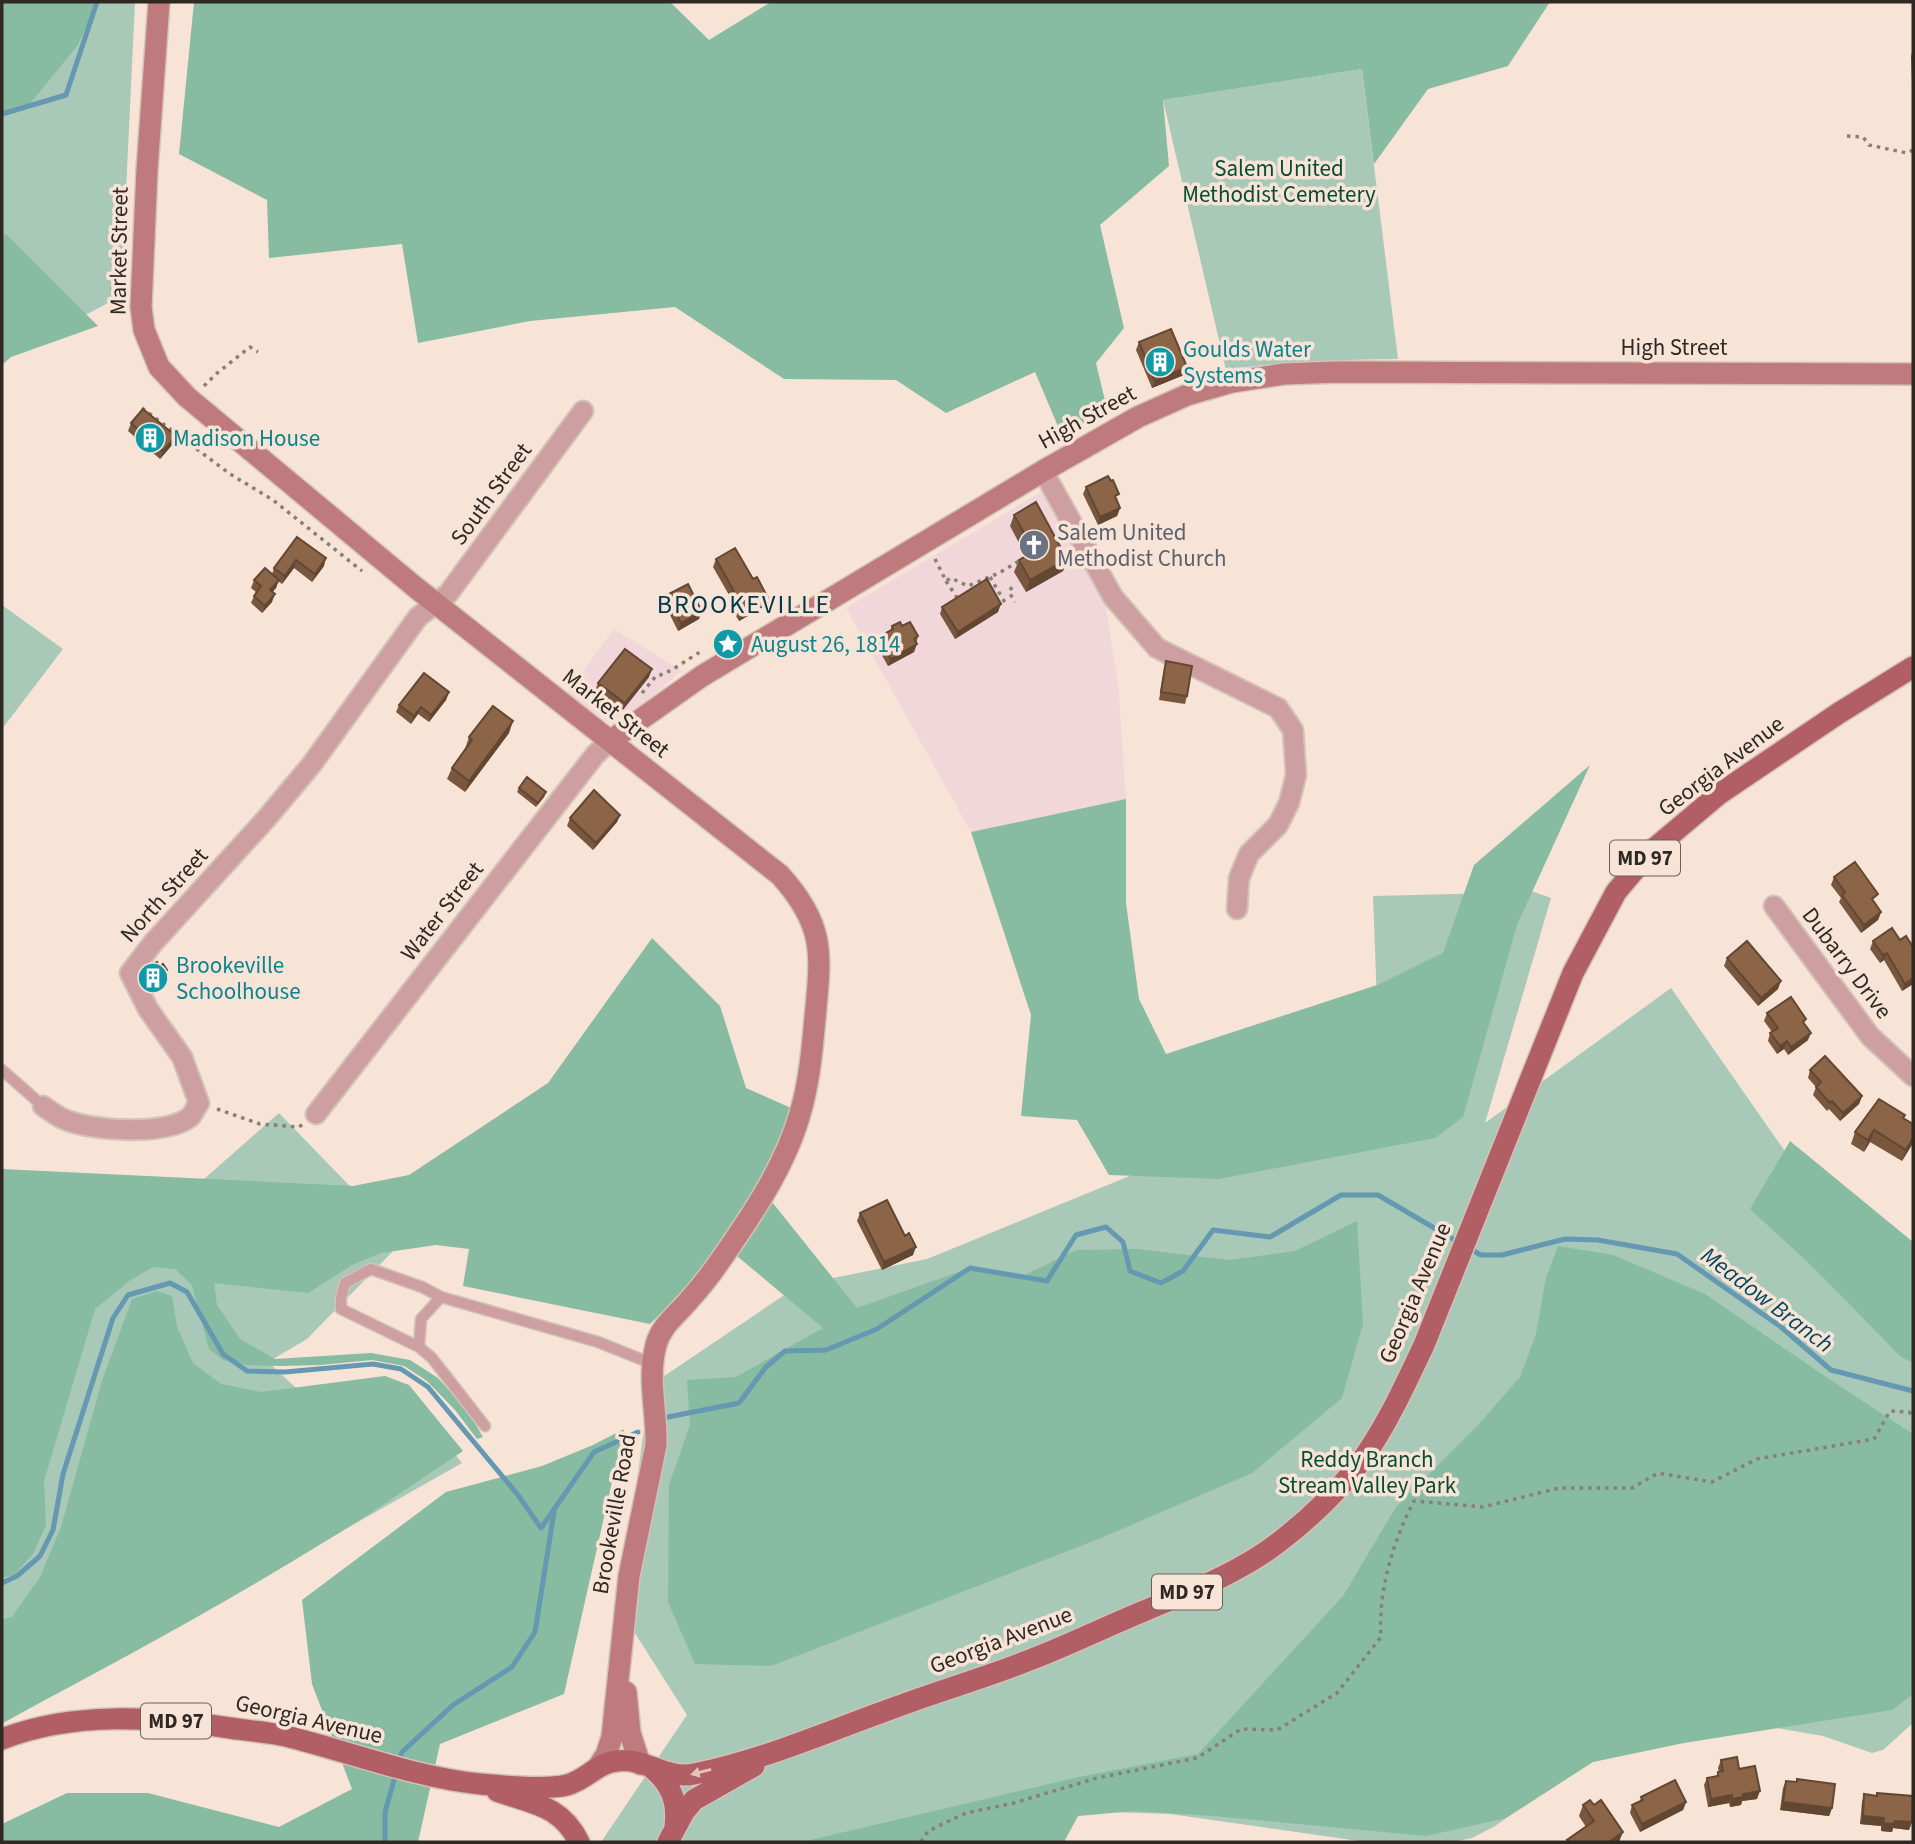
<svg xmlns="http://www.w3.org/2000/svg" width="1915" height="1844" font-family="'Source Sans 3',sans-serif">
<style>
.commercial{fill:#f1d6da}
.green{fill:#a8c8b8}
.forest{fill:#87bba2}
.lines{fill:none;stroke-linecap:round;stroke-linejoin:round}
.stream{stroke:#6598b1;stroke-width:5}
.service-casing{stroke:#d3c2b7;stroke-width:13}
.minor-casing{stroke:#d3c2b7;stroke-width:23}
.secondary-casing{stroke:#d3c2b7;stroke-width:24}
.primary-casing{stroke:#d3c2b7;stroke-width:24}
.path{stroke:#8a7e75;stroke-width:3.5;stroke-dasharray:3.5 5;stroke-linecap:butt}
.service{stroke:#ce9fa0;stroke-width:10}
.minor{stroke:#ce9fa0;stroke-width:19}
.secondary{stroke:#be7a7d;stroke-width:21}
.primary{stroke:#b15f64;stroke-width:21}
.wall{fill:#78573e}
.shaded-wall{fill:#624732}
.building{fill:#8c6548;stroke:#624732;stroke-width:2}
.oneway{fill:#e6c3ba}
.labels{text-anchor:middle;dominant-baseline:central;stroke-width:7;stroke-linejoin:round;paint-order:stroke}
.shield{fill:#f7e4d7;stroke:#6b6059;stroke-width:2}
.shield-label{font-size:21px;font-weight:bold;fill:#2f2823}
.park-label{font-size:23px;fill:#074d35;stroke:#f7e4d7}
.street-label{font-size:23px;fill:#2f2823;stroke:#f7e4d7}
.culture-label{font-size:23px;fill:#0d838f;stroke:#f7e4d7;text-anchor:start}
.worship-label{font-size:23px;fill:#5b616d;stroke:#f7e4d7;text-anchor:start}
.water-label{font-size:24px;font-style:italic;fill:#004862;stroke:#f7e4d7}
.quarter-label{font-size:26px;letter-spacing:2px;fill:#013949;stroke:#f7e4d7}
</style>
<rect width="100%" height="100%" fill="#f7e4d7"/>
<!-- commercial -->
<path class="commercial" d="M1046,489L1104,595L1118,684L1126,799L971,832L846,608Z
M614,629L682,671L629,715L619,723L611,724L567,693Z"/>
<!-- green -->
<path class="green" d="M2,2H135L121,296L2,360Z
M1362,69L1398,359C1340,360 1283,361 1226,370L1163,100Z
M2,605L63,649L2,729Z
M1534,892L1551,898L1485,1123L1671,988L1805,1180L1913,1247V1723L1883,1750L1872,1753L1823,1736L1771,1727L1721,1726L1596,1760L1556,1783L1495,1826L1472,1838L1453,1842H1366L1170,1814L1113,1812L1049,1815L1055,1842H601L687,1715L619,1608L646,1416L642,1391L799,1285L927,1259L1159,1164L1377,1002L1373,896Z
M279,1113L403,1241L307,1339L268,1362L296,1388L409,1397L462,1463L2,1724V1232L179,1201Z"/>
<!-- forest -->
<path class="forest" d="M2,2H99L77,46L28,106L2,117Z
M194,2H670L709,40L771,2H1550L1508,66L1428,89L1374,164L1362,69L1163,100L1169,166L1100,225L1124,328L1096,363L1107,409L1062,436L1035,372L946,413L896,380L784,379L675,307L530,321L418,343L402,244L269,258L267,200L179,154Z
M6,234L98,326L11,357L2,365V237Z
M1590,765L1517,925L1463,1117L1435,1138L1218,1179L1109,1175L1077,1120L1021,1116L1031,1015L971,832L1126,799V903L1139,999L1166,1054L1377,985L1443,953L1474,865Z
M652,938L720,1006L746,1088L791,1108C764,1186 710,1268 650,1324L463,1286L469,1249L436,1245L381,1253L352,1265L308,1293L214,1283L217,1305L240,1339L275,1359L371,1353L410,1360L438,1378L467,1410L483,1437L477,1439L455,1410L427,1381L404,1366L372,1360L321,1365L280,1366L247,1365L223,1360L209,1349L192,1285L175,1269L153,1267L129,1281L95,1309L44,1481L46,1525L33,1554L14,1575L2,1578V1169L353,1186L409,1175L548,1083Z
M1790,1141L1913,1242V1363L1900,1356L1815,1269L1750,1209Z
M772,1202L857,1308L970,1268L1021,1277L1076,1250L1137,1249L1229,1260L1295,1251L1357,1221L1363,1324L1342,1398L1252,1473L1101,1538L771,1666L695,1664L668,1602L669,1485L690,1425L687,1380L736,1377L823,1328L737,1256Z
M1558,1246L1613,1255L1705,1294L1826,1377L1913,1434V1694L1892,1710L1684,1743L1593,1762L1506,1818L1426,1836L1214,1816L1134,1811L1078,1816L1064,1842H802L1079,1777L1198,1754L1343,1596L1396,1507L1480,1423L1520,1377L1536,1334L1546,1278Z
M157,1291L172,1296L177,1327L193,1363L221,1384L261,1392L385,1376L409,1385L463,1451C416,1482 370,1515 321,1544C217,1608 109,1666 2,1723V1619L12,1617L40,1577L61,1527L102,1381L132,1299Z
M624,1429L564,1694L440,1744L418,1842H2V1824L67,1793H148L279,1827L352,1789L312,1684L302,1600L446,1492L542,1466L593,1445Z"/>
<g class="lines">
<!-- stream -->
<path class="stream" d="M2,114L66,95L97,2
M1470,1249L1481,1255H1502L1565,1239L1598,1240L1677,1254L1781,1327L1831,1370L1913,1391
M668,1417L739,1403L766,1367L785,1351L826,1350L877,1329L970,1268L1047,1281L1076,1235L1106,1227L1123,1242L1130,1271L1161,1283L1183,1271L1213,1230L1270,1237L1341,1195H1378L1458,1242
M2,1583L17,1576L40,1556L53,1530L63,1474L113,1318L128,1295L170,1283L187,1292L223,1354L247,1371L285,1372L373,1364L401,1369L428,1387L518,1495L541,1528L594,1452L638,1432
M398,1764L402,1752L453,1705L512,1667L535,1632L554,1512
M385,1842V1812L396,1773"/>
<!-- service casing -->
<g class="service-casing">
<path id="service" d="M2,1070L43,1106
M419,1347L341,1309V1298L345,1283L371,1269L422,1287L441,1297
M485,1426L432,1358L419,1347L421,1319L441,1297L598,1342L653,1364"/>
</g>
<!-- minor casing -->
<g class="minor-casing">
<path id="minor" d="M1043,471L1113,597L1157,648L1278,708L1293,730L1296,775L1289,803L1278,825L1249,854L1239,878L1237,909
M1774,906L1870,1036L1913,1076
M43,1106C50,1111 58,1117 66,1120C93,1131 166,1136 190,1117C193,1114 196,1107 199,1103L182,1057L148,1009L130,973L153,943L266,819L312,764L418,617L448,594L583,411
M316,1114L595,755L610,741"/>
</g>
<!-- secondary casing -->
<g class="secondary-casing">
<path id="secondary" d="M159,2L147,170L141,307L144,330L159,367L187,397L415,587L780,875C826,926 821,954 815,1018C812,1052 809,1085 799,1117C784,1168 750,1218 720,1261C711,1274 701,1287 690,1299C678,1314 661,1325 656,1345C647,1378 657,1412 656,1445L629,1576L612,1737L606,1755L598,1767
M610,741L702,676L1043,471L1138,417L1187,395L1232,382L1284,374L1337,372L1913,374
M626,1692L630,1733L640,1764"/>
</g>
<!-- primary casing -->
<g class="primary-casing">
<path id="primary" d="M2,1739C74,1711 155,1717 230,1728C249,1731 268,1732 286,1736C350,1752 414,1777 480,1784C501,1786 548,1790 567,1785C586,1780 597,1763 617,1761C644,1757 666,1780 694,1774C765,1760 831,1730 899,1706C941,1690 985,1678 1027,1661C1067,1646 1105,1627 1144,1611C1191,1591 1239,1573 1279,1542C1308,1520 1343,1487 1364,1457C1388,1423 1406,1383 1424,1345L1573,973L1616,892L1649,853L1719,794L1839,713L1913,667
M653,1769C672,1785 678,1803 675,1827
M497,1791C533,1804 561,1805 579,1842
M668,1842L684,1812L694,1800L754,1766"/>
</g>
<!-- path -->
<path class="path" d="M1847,136L1863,137L1869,145L1907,153L1913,150
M204,386L216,374L250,347L258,352
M142,408L230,474L273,500L362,571
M935,559L946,581L951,578L968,586L999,573L1019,561
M990,577L1007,606
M946,581L958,599
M1012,587L1009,592L1015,602
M642,693L656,676C667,675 688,659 700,652
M217,1109L260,1124L299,1127L303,1124
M921,1842L928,1831L966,1813L1014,1803L1097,1778L1197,1758L1241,1729L1277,1730L1337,1693L1381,1637C1378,1591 1393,1541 1414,1501L1483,1507L1559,1488H1632L1658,1473L1712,1482L1757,1459L1874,1439L1890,1411L1909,1412L1913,1416"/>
<!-- service -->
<use href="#service" class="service"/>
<!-- minor -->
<use href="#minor" class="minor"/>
<!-- secondary -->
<use href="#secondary" class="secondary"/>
<!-- primary -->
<use href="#primary" class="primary"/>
</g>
<!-- wall -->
<path class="wall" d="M1913,49V84H1912L1911,56Z
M1139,342L1184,375L1152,388L1136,350Z
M131,423L176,436L173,444L160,459L128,431Z
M1086,487L1117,501L1120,508L1117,516L1098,525L1083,494Z
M1014,515L1067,559L1063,571L1026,592L1014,572L1019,560L1026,556L1010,526Z
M297,537L324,566L312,582L294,568L282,584L278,581L276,588L272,592V602L262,613L251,603L254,596L256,592L251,588L254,580L272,574L274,568Z
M716,559L753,579L768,598L765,606L739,621L727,601L729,595L713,567Z
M667,595L699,619L678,631L664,603Z
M942,607L998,612L955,639L940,614Z
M892,626H902L918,636L914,652L888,666L876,645L879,637L890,631Z
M1166,661L1187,696L1185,704L1159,700L1164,669Z
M649,677L622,711L595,691L598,683Z
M449,692L446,700L429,722L418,714L411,724L396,712L399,705Z
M509,733L465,792L447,779L452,768L465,749L469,737Z
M519,788L545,796L536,807L517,792Z
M620,815L617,822L593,850L567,826L570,818Z
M1834,877L1875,902L1881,912L1878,920L1861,933L1839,902L1841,898L1831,885Z
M1892,928L1913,984L1902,991L1884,960L1880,963L1870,949L1873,941Z
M1727,958L1778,989L1758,1006L1724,966Z
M159,967L165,974L164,975L163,979L150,988L142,974L143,970Z
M1767,1013L1805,1024L1808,1040L1788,1055L1784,1049L1777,1054L1768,1041L1770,1033L1772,1032L1764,1021Z
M1810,1070L1862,1096L1859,1104L1840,1121L1829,1109L1827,1111L1813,1095L1816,1087L1808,1078Z
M1904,1118L1913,1124V1143L1902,1161L1870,1142L1864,1152L1851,1144L1855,1132Z
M860,1213L905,1236L913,1255L882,1270L857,1221Z
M1721,1760L1739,1769L1757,1799L1742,1801L1741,1805L1730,1807L1729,1803L1708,1807L1704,1785L1707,1778L1716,1776L1719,1772L1718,1768Z
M1786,1781L1832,1808L1829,1816L1780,1810L1783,1788Z
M1877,1793L1912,1822L1909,1830L1893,1828L1892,1832L1881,1831V1826L1860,1824L1862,1802L1864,1794L1876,1796Z
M1641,1797L1686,1802L1683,1810L1640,1832L1630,1813L1632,1805L1640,1801Z
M1583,1805L1619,1842H1566L1567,1840L1586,1827L1579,1816Z"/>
<!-- shaded-wall -->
<path class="shaded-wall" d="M1187,367L1184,375L1152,388L1155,381Z
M176,436L173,444L160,459L163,451Z
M1120,508L1117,516L1098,525L1100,517Z
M326,558L324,566L312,582L315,574Z
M1067,559L1063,571L1026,592L1030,580Z
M296,560L294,568L282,584L285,576Z
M279,580L276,588L267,598L270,590Z
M275,594L272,602L262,613L265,606Z
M768,598L765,606L739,621L741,613Z
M1001,604L998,612L955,639L958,632Z
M702,612L699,619L678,631L681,623Z
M917,644L914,652L888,666L891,659Z
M652,669L649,677L622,711L625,703Z
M449,692L446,700L429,722L431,715Z
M421,707L418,714L411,724L414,716Z
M513,721L509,733L465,792L469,781Z
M620,815L617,822L593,850L596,843Z
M1881,912L1878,920L1861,933L1864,925Z
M1887,953L1884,960L1880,963L1883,955Z
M165,975L163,979L150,988L151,984Z
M1913,978V984L1902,991L1905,984Z
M1781,981L1778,989L1758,1006L1761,998Z
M1811,1033L1808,1040L1788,1055L1791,1047Z
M1787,1041L1784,1049L1777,1054L1780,1046Z
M1862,1096L1859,1104L1840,1121L1843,1113Z
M1874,1130L1870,1142L1864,1152L1868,1140Z
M1913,1138V1143L1902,1161L1906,1150Z
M916,1247L913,1255L882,1270L884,1262Z
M1760,1791L1757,1799L1742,1801L1741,1805L1730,1807L1732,1799L1743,1794Z
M1732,1795L1729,1803L1708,1807L1711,1799Z
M1686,1802L1683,1810L1640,1832L1642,1824Z
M1783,1802L1832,1808L1829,1816L1780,1810Z
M1863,1816L1884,1818L1881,1826L1860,1824Z
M1895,1821L1912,1822L1909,1830L1893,1828L1892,1832L1881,1831L1883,1823Z
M1623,1832L1619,1842H1609Z"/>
<!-- building -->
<path class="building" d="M1171,329L1187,367L1155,381L1139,342Z
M143,409L176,436L163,451L131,423Z
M1108,476L1111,481L1113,480L1119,494L1115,496L1120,508L1100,517L1086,487Z
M1036,502L1067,559L1030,580L1019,560L1034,551L1014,515Z
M297,537L326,558L315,574L296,560L285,576L274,568Z
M735,548L753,579L757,577L768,598L741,613L730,593L734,591L716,559Z
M265,568L279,580L270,590L275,594L265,606L254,596L261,586L254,580Z
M987,579L1001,604L958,632L942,607Z
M688,584L702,612L681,623L667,595Z
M900,622L902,626L910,622L918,636L914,639L917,644L891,659L879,637L893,629L892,626Z
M625,649L652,669L625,703L598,683Z
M1166,661L1192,666L1187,696L1161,692Z
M424,673L449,692L431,715L421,707L414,716L399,705Z
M493,706L513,721L469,781L452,768L472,740L469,737Z
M527,777L546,792L538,803L519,788Z
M594,790L620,815L596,843L570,818Z
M1855,862L1878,894L1872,899L1881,912L1864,925L1842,895L1845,892L1834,877Z
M1892,928L1900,940L1906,936L1913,947V978L1905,984L1887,953L1883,955L1873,941Z
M1747,941L1781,981L1761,998L1727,958Z
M157,962L159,967L163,964L167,970L162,972L165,975L151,984L143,970Z
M1791,997L1806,1019L1803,1022L1811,1033L1791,1047L1787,1041L1780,1046L1770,1033L1778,1028L1767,1013Z
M1825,1056L1862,1096L1843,1113L1832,1101L1830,1103L1816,1087L1821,1082L1810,1070Z
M1879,1099L1905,1115L1903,1118L1913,1124V1138L1906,1150L1874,1130L1868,1140L1855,1132Z
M887,1200L905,1236L909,1233L916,1247L884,1262L860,1213Z
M1737,1757L1739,1769L1755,1766L1760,1791L1743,1794V1797L1732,1799V1795L1711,1799L1707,1778L1718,1776V1772L1723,1771L1721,1760Z
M1797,1779L1835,1784L1832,1808L1783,1802L1786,1781L1797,1782Z
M1675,1780L1686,1802L1642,1824L1632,1805L1643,1800L1641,1797Z
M1877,1793L1913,1796L1912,1822L1895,1821L1894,1824L1883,1823L1884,1818L1863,1816L1864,1794L1877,1796Z
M1590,1800L1594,1805L1601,1800L1623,1832L1609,1842H1569L1567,1840L1594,1821L1583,1805Z"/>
<!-- one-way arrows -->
<defs><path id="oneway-solid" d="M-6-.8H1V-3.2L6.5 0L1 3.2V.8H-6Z" transform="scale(1.75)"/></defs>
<use class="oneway" href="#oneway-solid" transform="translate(701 1772) rotate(166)"/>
<!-- icons -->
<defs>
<g id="building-disc" transform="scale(1.575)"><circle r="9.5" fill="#0f9aa8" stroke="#f7e4d7"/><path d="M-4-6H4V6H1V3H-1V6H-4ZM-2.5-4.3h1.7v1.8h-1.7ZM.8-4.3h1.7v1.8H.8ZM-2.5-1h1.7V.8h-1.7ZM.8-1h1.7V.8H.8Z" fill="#fff"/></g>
<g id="church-disc" transform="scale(1.575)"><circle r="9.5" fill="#6b7280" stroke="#f7e4d7"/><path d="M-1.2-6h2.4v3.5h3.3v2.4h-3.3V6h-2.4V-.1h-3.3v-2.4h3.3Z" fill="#fff"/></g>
<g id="sight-disc" transform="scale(1.575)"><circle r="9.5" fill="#0f9aa8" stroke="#f7e4d7"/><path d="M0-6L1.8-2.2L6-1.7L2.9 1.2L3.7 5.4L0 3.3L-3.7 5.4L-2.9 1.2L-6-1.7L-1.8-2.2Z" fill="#fff"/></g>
</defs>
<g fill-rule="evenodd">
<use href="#building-disc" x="1160" y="362"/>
<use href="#building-disc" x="150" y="438"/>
<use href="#church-disc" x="1034" y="545"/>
<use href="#sight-disc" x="728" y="644"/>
<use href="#building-disc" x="153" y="978"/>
</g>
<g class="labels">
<!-- shield labels -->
<g class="shield">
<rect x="1610" y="840.5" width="70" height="35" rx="5"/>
<rect x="1152" y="1574.5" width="70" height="35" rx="5"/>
<rect x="141" y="1703.5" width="70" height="35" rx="5"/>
</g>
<g class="shield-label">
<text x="1645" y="858">MD 97</text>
<text x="1187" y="1592">MD 97</text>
<text x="176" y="1721">MD 97</text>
</g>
<!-- park labels -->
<g class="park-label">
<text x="1279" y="168">Salem United<tspan x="1279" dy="26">Methodist Cemetery</tspan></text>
<text x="1367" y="1459">Reddy Branch<tspan x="1367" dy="26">Stream Valley Park</tspan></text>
</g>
<!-- street labels -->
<g class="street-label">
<text transform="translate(119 251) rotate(-89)">Market Street</text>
<text x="1674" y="347">High Street</text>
<text transform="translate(1087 417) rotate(-29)">High Street</text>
<text transform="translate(491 494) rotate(-54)">South Street</text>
<text transform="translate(616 713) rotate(38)">Market Street</text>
<text transform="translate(1721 766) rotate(-37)">Georgia Avenue</text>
<text transform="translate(164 895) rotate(-48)">North Street</text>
<text transform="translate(442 911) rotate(-52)">Water Street</text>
<text transform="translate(1847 963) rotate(53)">Dubarry Drive</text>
<text transform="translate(1415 1293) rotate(-67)">Georgia Avenue</text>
<text transform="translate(614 1514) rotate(-80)">Brookeville Road</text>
<text transform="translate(1001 1640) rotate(-21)">Georgia Avenue</text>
<text transform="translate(309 1719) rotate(13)">Georgia Avenue</text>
</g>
<!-- culture labels -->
<g class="culture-label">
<text x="1183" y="349">Goulds Water<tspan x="1183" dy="26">Systems</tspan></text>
<text x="173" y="438">Madison House</text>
<text x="751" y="644">August 26, 1814</text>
<text x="176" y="965">Brookeville<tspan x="176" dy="26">Schoolhouse</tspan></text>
</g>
<!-- worship labels -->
<g class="worship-label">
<text x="1057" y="532">Salem United<tspan x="1057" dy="26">Methodist Church</tspan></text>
</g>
<!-- water labels -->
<g class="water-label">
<text transform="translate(1767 1300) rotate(37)">Meadow Branch</text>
</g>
<!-- quarter labels -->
<g class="quarter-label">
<text x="744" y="604">BROOKEVILLE</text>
</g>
</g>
<!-- border -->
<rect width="1915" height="1844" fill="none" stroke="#2f2823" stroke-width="7"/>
</svg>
